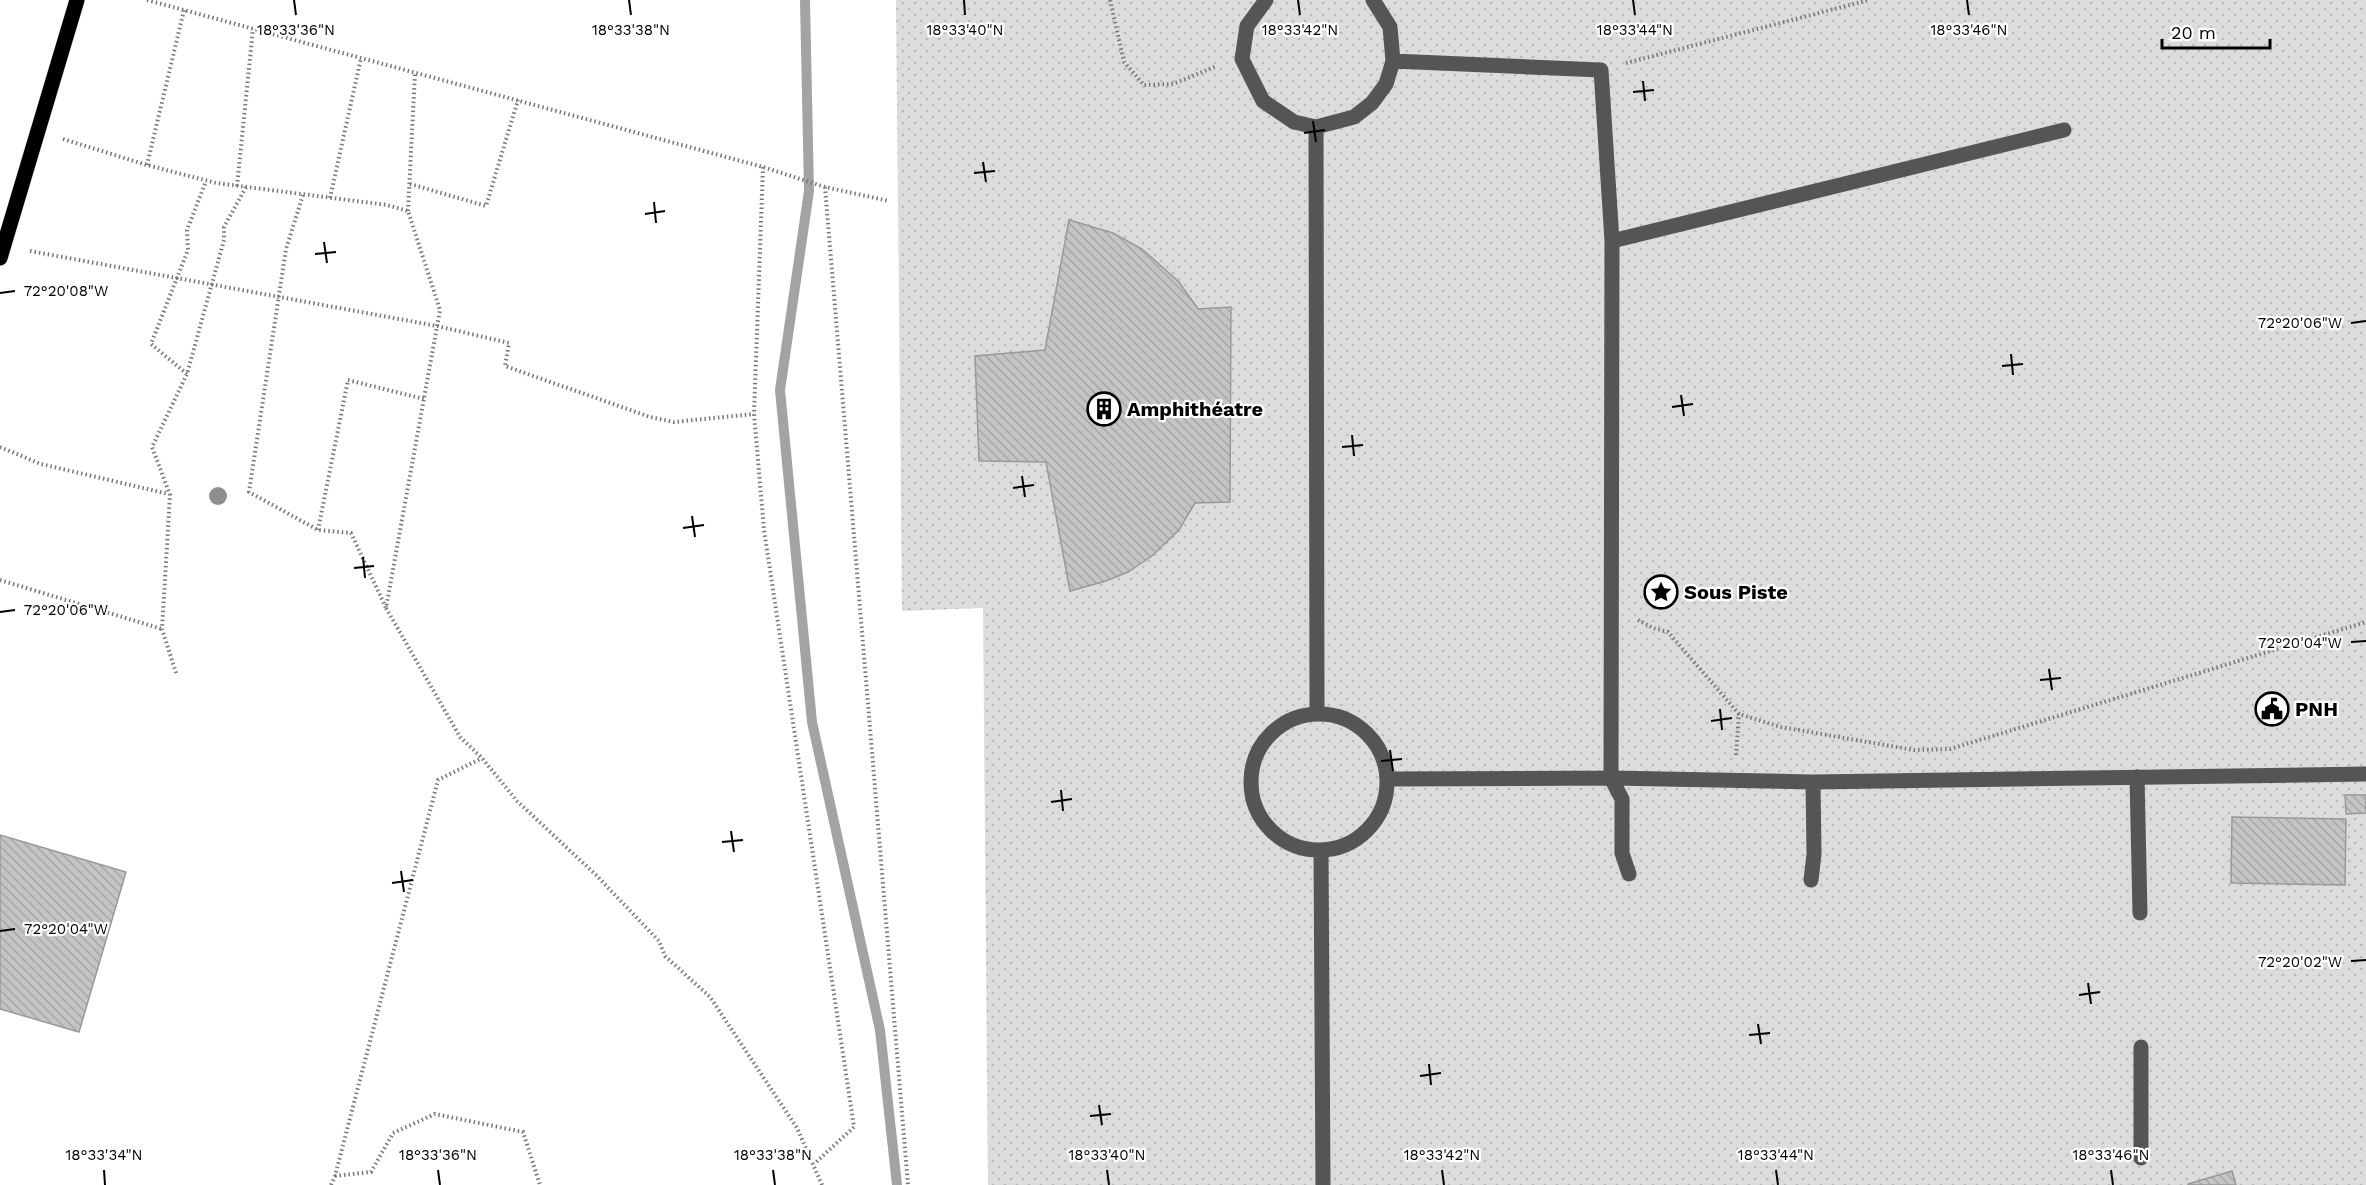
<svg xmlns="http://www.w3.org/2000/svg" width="2366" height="1185" font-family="'Work Sans',sans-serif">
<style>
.park{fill:url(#park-dots)}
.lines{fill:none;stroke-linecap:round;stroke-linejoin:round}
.stream{stroke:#a3a3a3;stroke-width:10}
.building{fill:url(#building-back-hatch);stroke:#999;stroke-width:1.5}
.major-casing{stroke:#dbdbdb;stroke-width:16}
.path{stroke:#777;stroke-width:4;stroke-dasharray:1.5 3;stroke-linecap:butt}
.minor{stroke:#555;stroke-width:15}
.major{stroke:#000;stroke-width:15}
.tree{fill:#8f8f8f}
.ticks{fill:none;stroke:#000;stroke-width:2}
.labels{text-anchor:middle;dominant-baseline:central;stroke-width:4.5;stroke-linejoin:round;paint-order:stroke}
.poi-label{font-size:20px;font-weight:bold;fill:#000;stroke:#fff;text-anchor:start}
.ticks-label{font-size:15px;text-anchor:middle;fill:#000;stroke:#fff;stroke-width:4.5;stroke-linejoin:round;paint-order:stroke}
</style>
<defs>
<pattern id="park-dots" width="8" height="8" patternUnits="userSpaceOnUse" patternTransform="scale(1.5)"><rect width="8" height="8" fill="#dcdcdc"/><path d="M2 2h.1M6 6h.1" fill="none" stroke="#bbb" stroke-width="1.8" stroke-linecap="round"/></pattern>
<pattern id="building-back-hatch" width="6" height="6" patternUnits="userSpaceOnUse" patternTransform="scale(1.5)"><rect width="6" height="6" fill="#c4c4c4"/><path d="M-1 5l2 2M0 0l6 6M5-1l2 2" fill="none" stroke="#a7a7a7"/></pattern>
</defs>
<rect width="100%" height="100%" fill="#fff"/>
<!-- park -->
<path class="park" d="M896,0H2366V1185H988L983,608L902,611Z"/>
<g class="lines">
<!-- stream -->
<path class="stream" d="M805,0L809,191L780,390L812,722L880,1030L897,1185"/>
</g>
<!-- building -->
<path class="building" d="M1069,220L1113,233L1142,249L1179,282L1198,309L1231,307L1230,502L1195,503L1179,530L1152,556L1128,572L1106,581L1070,591L1046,462L979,461L975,356L1045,350Z
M2345,795H2366V813L2346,814Z
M2232,817L2346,819L2345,885L2231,883Z
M0,835L126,872L79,1032L0,1009Z
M2232,1171L2236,1185H2188V1184Z"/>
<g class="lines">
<!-- major casing -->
<g class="major-casing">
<path id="major" d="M0,258L77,0"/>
</g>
<!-- path -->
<path class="path" d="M147,0L763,167L825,187L889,201
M1110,0L1124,62L1144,85L1173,84L1217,66
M1626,63L1869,0
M63,139L147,165L216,183L387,205L408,211L440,310L386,608L460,737L482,758L517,801L596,875L659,941L665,956L710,997L797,1128L822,1185
M147,165L184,10
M763,167L754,414L764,530L854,1127L814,1164
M410,184L486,206L518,100
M237,186L253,29
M825,187L908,1185
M303,195L286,249L249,492L318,530L351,533L386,608
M330,198L361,58
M408,211L415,73
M30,251L437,326L509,343L505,366L650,417L674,422L754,414
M187,374L151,344L188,250L187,230L206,181
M0,447L41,464L169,494
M318,530L348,380L424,399
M0,580L162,629
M1638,620L1653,628L1668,632L1739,714L1781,727L1914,750L1950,749L2366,622
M176,673L162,629L170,495L152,447L187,374L224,240V227L246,187
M1736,755L1739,714
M335,1176L371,1172L393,1133L435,1114L523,1132L540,1185
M331,1185L335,1176L438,780L482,758"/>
<!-- minor -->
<path class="minor" d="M1266,0L1247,26L1242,59L1263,101L1294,122L1316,127L1354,117L1372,103L1386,84L1393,61L1390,27L1373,0
M1393,61L1601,70L1612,241L1611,778L1622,799V853L1629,874
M1316,127L1317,712
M1612,241L2064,130
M1251 782a68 68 0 1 1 136 0a68 68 0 1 1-136 0Z
M2137,777L2140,913
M1388,779L1611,778L1813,782L2366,774
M1321,851L1323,1185
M1811,880L1814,854L1813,782
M2141,1158V1047"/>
<!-- major -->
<use href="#major" class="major"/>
</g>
<!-- trees -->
<circle class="tree" cx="218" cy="496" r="9"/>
<!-- ticks -->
<path class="ticks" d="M294,0L296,15M629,0L631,15M964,0L965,15M1298,0L1300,15M1633,0L1635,15M1967,0L1969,15M1643,81L1645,101M1633,92L1654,90M1313,121L1316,142M1304,133L1325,130M983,162L986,182M974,173L995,171M654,202L656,223M645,214L665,211M324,242L327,263M315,254L336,252M0,293L15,291M2351,323L2366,321M2011,354L2013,375M2002,366L2023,364M1681,395L1684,416M1672,407L1693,404M1352,435L1354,456M1342,447L1363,445M1022,476L1025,497M1013,488L1034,485M692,516L695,537M683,528L704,525M363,557L365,578M354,568L374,566M0,612L15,610M2351,642L2366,641M2049,669L2052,690M2040,680L2061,678M1720,709L1722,730M1711,721L1732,718M1390,750L1393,771M1381,761L1402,759M1061,790L1063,811M1051,802L1072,799M731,831L734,852M722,842L743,840M401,871L404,892M392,883L413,880M0,931L15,929M2351,961L2366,960M2088,983L2091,1004M2079,995L2100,992M1758,1024L1761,1044M1749,1035L1770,1033M1429,1064L1431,1085M1420,1076L1441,1073M1099,1105L1102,1125M1090,1116L1111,1114M104,1170L105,1185M438,1170L440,1185M773,1170L775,1185M1107,1170L1109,1185M1442,1170L1444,1185M1776,1170L1778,1185M2111,1170L2113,1185"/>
<!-- icons -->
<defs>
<g id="building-ring" transform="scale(1.725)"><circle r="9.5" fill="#fff" stroke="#000" stroke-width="1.5"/><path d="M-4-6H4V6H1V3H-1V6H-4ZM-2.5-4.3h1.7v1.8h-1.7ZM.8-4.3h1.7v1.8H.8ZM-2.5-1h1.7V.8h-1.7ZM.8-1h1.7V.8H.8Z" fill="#000"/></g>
<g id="sight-ring" transform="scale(1.725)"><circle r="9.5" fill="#fff" stroke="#000" stroke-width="1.5"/><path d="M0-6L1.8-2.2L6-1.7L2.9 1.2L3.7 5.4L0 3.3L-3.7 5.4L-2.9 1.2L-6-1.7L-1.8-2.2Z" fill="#000"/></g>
<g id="civic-ring" transform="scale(1.725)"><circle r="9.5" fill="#fff" stroke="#000" stroke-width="1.5"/><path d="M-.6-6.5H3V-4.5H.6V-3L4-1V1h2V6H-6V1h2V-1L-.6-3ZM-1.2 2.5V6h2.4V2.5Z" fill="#000"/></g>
</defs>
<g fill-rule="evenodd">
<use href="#building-ring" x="1104" y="409"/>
<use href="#sight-ring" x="1661" y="592"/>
<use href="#civic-ring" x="2272" y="709"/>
</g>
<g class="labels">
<!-- poi labels -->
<g class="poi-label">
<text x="1127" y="409">Amphithéatre</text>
<text x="1684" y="592">Sous Piste</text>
<text x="2295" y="709">PNH</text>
</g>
</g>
<g class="ticks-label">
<text x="296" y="35">18°33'36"N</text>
<text x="631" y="35">18°33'38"N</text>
<text x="965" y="35">18°33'40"N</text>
<text x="1300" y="35">18°33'42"N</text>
<text x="1635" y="35">18°33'44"N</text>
<text x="1969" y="35">18°33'46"N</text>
<text x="66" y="296">72°20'08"W</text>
<text x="2300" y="328">72°20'06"W</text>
<text x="66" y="615">72°20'06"W</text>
<text x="2300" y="648">72°20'04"W</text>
<text x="66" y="934">72°20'04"W</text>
<text x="2300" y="967">72°20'02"W</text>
<text x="104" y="1160">18°33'34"N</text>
<text x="438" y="1160">18°33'36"N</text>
<text x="773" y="1160">18°33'38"N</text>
<text x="1107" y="1160">18°33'40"N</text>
<text x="1442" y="1160">18°33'42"N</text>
<text x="1776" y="1160">18°33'44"N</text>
<text x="2111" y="1160">18°33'46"N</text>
</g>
<!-- scale -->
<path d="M2162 39v9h108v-9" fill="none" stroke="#000000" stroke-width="3"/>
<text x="2171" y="39" font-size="18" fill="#000000" stroke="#ffffff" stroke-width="4.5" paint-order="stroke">20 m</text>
</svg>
